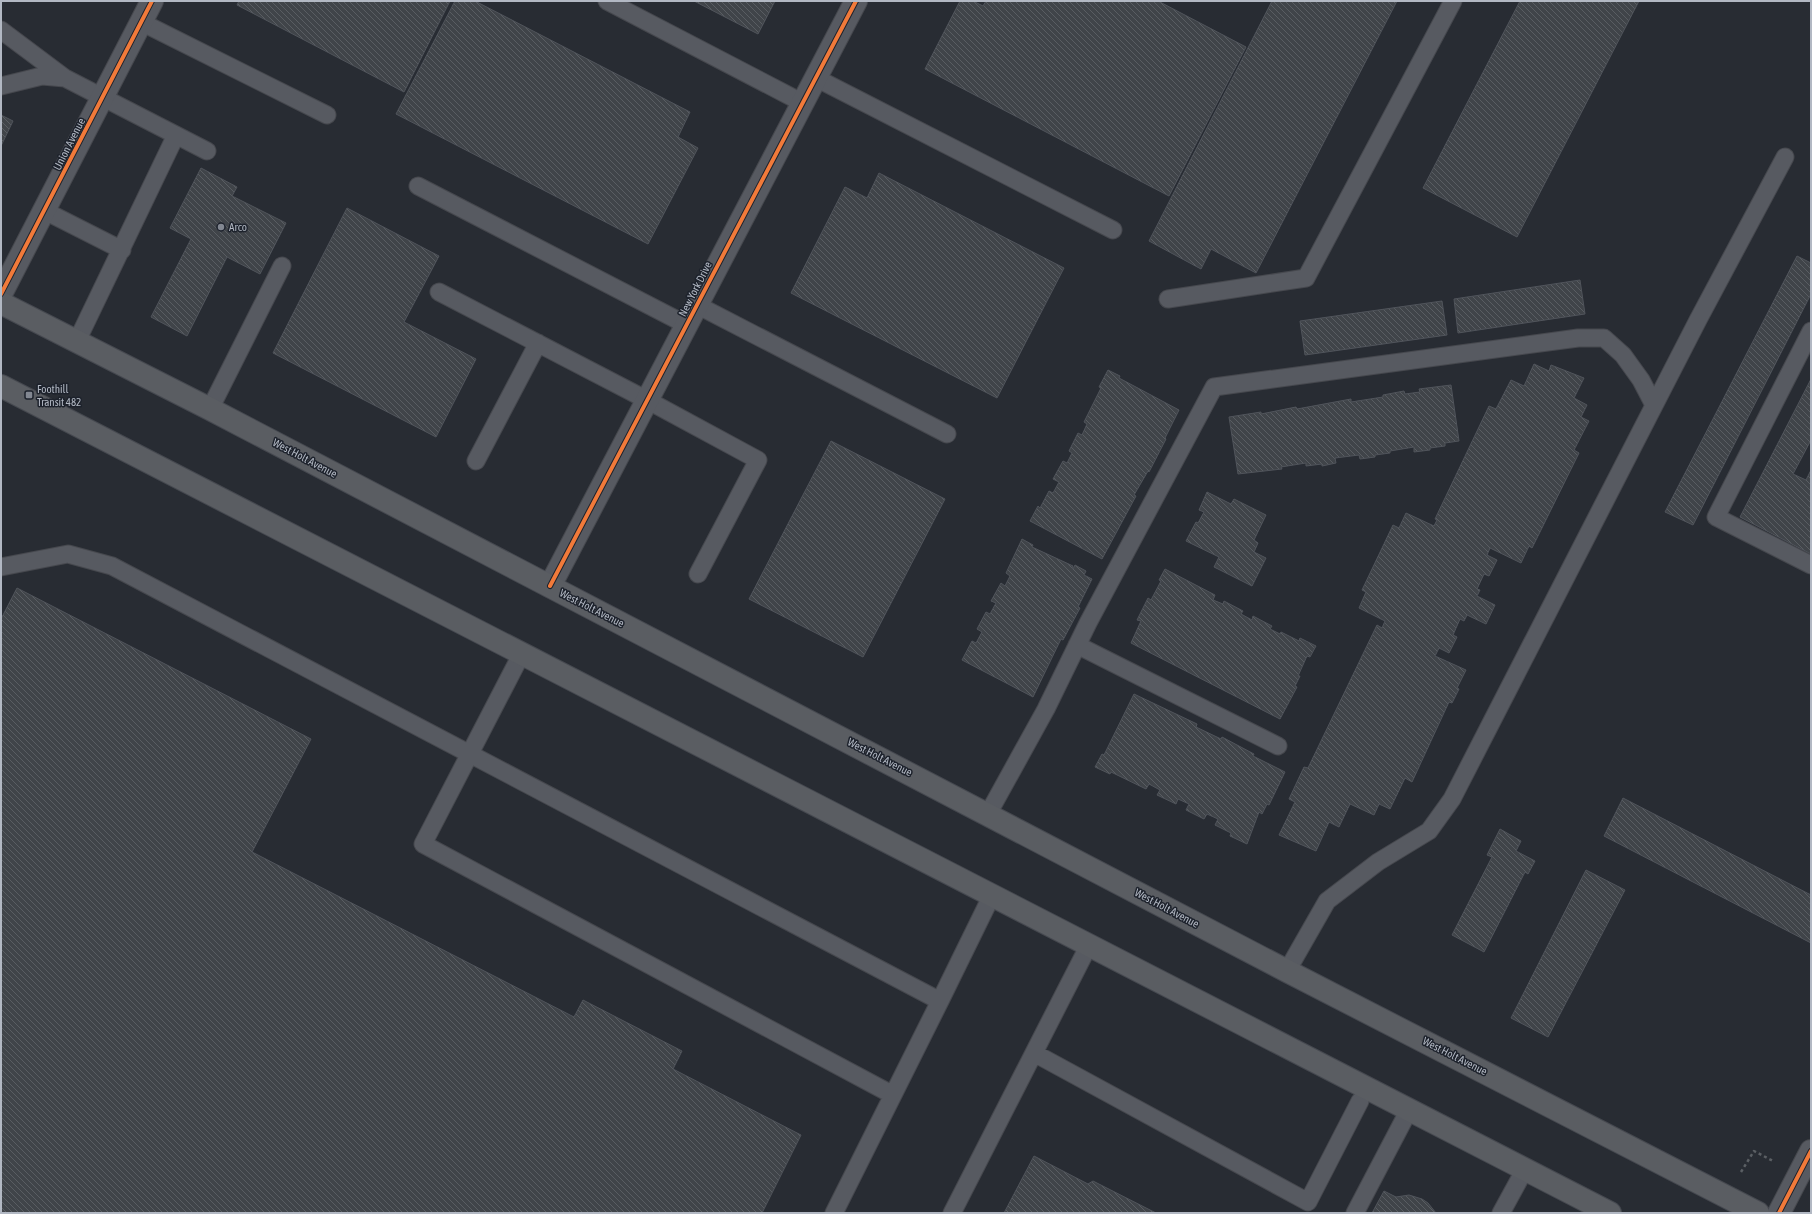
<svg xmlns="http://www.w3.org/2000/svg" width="1812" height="1214" font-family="'Asap Condensed',sans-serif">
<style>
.building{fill:url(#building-back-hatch);stroke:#50545b}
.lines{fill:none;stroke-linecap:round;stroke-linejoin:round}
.lane-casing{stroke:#46484e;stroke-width:19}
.street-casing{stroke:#46484e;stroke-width:24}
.primary-casing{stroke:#464950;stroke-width:24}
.path{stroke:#5b5f64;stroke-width:2.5;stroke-dasharray:3 3;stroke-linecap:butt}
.lane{stroke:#575a61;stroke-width:17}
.street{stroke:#575a61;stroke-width:22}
.primary{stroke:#5a5d62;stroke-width:22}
.cycleway-casing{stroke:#1d222c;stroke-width:6}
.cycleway{stroke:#f17a3a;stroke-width:4}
.poi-dot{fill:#828791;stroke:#1d222c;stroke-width:1.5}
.labels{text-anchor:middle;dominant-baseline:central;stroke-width:3;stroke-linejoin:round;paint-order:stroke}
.street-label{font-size:11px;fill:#b2b8c3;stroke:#1d222c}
.poi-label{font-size:11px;fill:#b2b8c3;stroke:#1d222c;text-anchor:start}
</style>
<defs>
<pattern id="building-back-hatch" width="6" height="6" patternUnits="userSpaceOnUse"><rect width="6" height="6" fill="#404449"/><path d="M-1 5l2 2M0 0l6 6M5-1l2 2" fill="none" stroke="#595d62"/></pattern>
</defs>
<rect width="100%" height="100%" fill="#282c33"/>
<!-- building -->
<path class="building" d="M239,1H450L404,92L237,5Z
M455,1H475L690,112L678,137L698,148L648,244L396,114Z
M694,1H775L758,34Z
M960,1H973L983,6L986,1H1158L1246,47L1169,196L925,69Z
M1272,1H1397L1256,273L1211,249L1201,269L1149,241Z
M1520,1H1639L1517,237L1423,188Z
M1,115L13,121L1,146Z
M201,168L237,187L232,196L286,223L260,274L227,257L187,336L151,317L191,239L170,228Z
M879,173L1064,268L997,398L791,293L845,187L867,198Z
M347,208L439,256L404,322L476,359L436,437L273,353Z
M1797,256L1811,263V294L1693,525L1665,512Z
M1580,280L1585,314L1458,333L1454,299Z
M1442,301L1447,335L1305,355L1300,321Z
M1534,364L1549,371L1551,365L1584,378L1574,398L1587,405L1581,417L1589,421L1574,450L1579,453L1540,532L1532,548L1529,546L1521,563L1490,548L1487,555L1497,560L1489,576L1484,574L1477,589L1480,590L1477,596L1495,605L1486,624L1467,615L1464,621L1460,619L1453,635L1457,637L1449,653L1439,648L1435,656L1466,670L1457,688L1459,689L1452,703L1449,702L1412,782L1405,778L1390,809L1379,804L1374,815L1350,804L1339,827L1329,822L1316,851L1279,835L1295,802L1289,799L1304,767L1308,768L1377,625L1382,628L1385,621L1359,608L1366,592L1362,590L1393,525L1399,528L1406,513L1434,526L1437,520L1435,519L1489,406L1496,409L1511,380L1524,386Z
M1108,370L1120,376L1119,378L1179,410L1165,438L1166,439L1149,472L1148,471L1134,495L1136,496L1102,559L1030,521L1038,506L1040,508L1049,491L1053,493L1059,482L1053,479L1063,461L1067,463L1072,453L1069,451L1078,433L1082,435L1087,424L1084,422L1101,388L1099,387Z
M1811,379V440L1793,474L1806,480L1811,470V554L1740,517Z
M1451,385L1459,441L1445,443V446L1430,448V450L1414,452V447L1390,451V453L1375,455V457L1360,459L1359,455L1335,458L1336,463L1322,466V464L1306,466V463L1281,467L1282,469L1238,474L1229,417L1261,412V414L1296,407L1297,409L1351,399V402L1383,397V395L1404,391L1405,394L1420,392L1419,389Z
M831,441L945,499L863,657L749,599Z
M1207,492L1231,504L1234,499L1266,515L1254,540L1258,543L1254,552L1266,558L1252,586L1214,567L1219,557L1186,541L1196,522L1198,523L1204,512L1199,510Z
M1022,539L1033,545L1032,547L1073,566L1072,568L1073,569L1075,565L1086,571L1084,575L1092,579L1078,607L1080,608L1063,640L1061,639L1033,697L962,660L972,641L976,643L982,632L977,629L986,612L990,614L996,603L991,601L1001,583L1005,586L1010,576L1006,573Z
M1165,569L1215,595L1213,600L1223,604L1224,601L1243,611L1241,614L1252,620L1253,616L1272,626L1270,629L1280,634L1281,632L1299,641L1300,638L1316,646L1310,657L1307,656L1298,676H1300L1295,686L1297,687L1280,719L1131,643L1141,621L1137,620L1148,598L1151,600L1161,581L1159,580Z
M17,588L311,739L252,852L574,1017L583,1000L682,1051L673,1069L801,1135L762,1213H1V619Z
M1134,694L1197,724L1196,727L1221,739L1222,737L1254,754L1253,756L1285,772L1269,805L1267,804L1262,814L1259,812L1247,844L1230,836L1231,833L1215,825L1218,819L1207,814L1204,819L1186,810L1189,804L1178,799L1176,804L1157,795L1160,790L1149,784L1146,789L1111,772L1110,774L1095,767L1102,754L1104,755Z
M1623,798L1811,895V943L1604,836Z
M1500,829L1521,841L1516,851L1535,861L1528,874L1525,872L1484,952L1452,935L1492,857L1487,855Z
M1586,870L1625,890L1548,1037L1511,1018Z
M1034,1156L1088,1184L1093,1181L1156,1213H1004Z
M1384,1191L1396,1197L1409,1195L1422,1199L1428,1203L1436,1213H1372Z"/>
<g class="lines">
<!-- lane casing -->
<g class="lane-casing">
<path id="lane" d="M607,1L803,103
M141,22L327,115
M1,30L65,78
M816,78L1113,230
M1,86L42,76L65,78L207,151
M418,186L687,325
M45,211L122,250
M439,292L647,400L758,460L698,574
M1168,299L1306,278L1453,1
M697,305L947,434
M1811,331L1716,517L1811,565
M77,341L176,135
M210,409L282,266
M476,461L538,343
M1,567L68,554L112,566L940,1001L834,1213
M1077,645L1278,746
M522,653L423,844L893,1095
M988,814L1046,709L1088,623L1214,387L1578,338H1604L1623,355L1641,380L1654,405
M1287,971L1327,901L1378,862L1429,831L1452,799L1698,320L1785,157
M940,1001L992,895
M1034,1053L1308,1202L1360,1101
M952,1213L1089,945
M1355,1213L1409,1110
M1501,1213L1525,1169"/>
</g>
<!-- street casing -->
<g class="street-casing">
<path id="street" d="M1,294L152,1
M550,586L856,1
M1779,1213L1811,1151"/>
</g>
<!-- primary casing -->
<g class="primary-casing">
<path id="primary" d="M1,303L210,409L1287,971L1758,1213
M1,386L1610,1213"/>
</g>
<!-- path -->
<path class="path" d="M1741,1172L1754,1151L1773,1161"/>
<!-- lane -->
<use href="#lane" class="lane"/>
<!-- street -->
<use href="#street" class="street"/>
<!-- primary -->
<use href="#primary" class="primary"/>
<!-- cycleway casing -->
<g class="cycleway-casing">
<path id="cycleway" d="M1,294L152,1
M550,586L856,1
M1779,1213L1811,1151"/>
</g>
<!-- cycleway -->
<use href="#cycleway" class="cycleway"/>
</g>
<!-- markers -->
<g class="poi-dot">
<circle cx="221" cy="227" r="4"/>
<rect x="25" y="391" width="8" height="8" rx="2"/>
</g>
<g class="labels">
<!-- street labels -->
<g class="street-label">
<text transform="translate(69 144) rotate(-63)">Union Avenue</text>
<text transform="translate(695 289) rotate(-63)">New York Drive</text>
<text transform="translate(305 458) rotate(28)">West Holt Avenue</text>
<text transform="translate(592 608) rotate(27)">West Holt Avenue</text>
<text transform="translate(880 757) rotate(27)">West Holt Avenue</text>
<text transform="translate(1167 908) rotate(28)">West Holt Avenue</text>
<text transform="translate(1455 1056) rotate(27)">West Holt Avenue</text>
</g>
<!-- poi labels -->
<g class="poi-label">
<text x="229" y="227">Arco</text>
<text x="37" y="389">Foothill<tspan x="37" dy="13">Transit 482</tspan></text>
</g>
</g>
<!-- border -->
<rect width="1812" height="1214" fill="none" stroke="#b2b8c3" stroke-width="4"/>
</svg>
